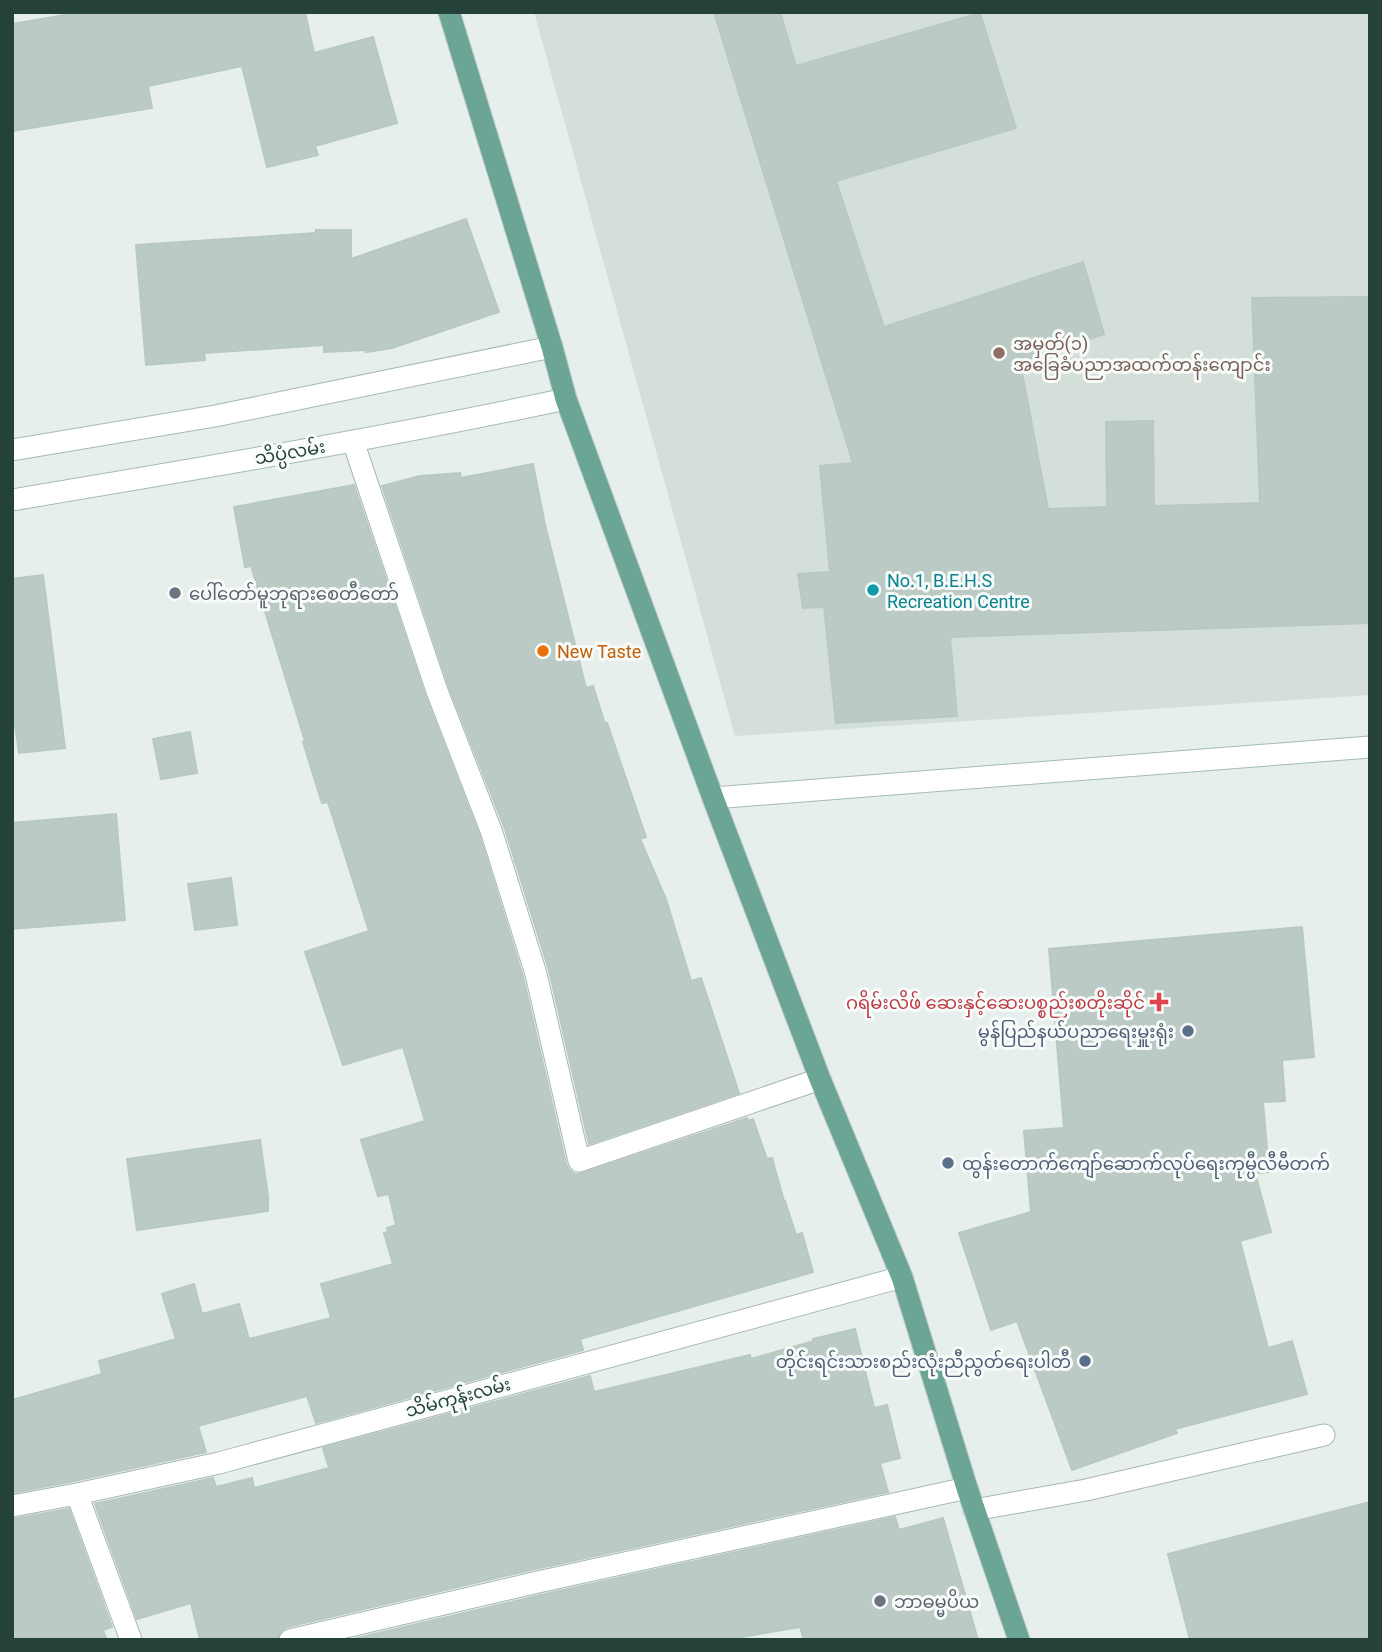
<svg xmlns="http://www.w3.org/2000/svg" width="1382" height="1652" font-family="Roboto,'Noto Sans Myanmar',sans-serif">
<style>
.built{fill:#d4dfda}
.building{fill:#bbcac4;stroke:#b8c9c2;stroke-width:2}
.lines{fill:none;stroke-linecap:round;stroke-linejoin:round}
.lane-casing{stroke:#a8b8b2;stroke-width:23}
.street-casing{stroke:#a8b8b2;stroke-width:23}
.secondary-casing{stroke:#a4bbb3;stroke-width:23}
.primary-casing{stroke:#c2cac8;stroke-width:23}
.lane{stroke:#fff;stroke-width:21}
.street{stroke:#fff;stroke-width:21}
.secondary{stroke:#fff;stroke-width:21}
.primary{stroke:#6aa596;stroke-width:21}
.education-dot{fill:#8d6e63;stroke:#f7fbf9;stroke-width:2.5}
.culture-dot{fill:#0f9aa8;stroke:#f7fbf9;stroke-width:2.5}
.worship-dot{fill:#6b7280;stroke:#f7fbf9;stroke-width:2.5}
.food-dot{fill:#e8710a;stroke:#f7fbf9;stroke-width:2.5}
.health-dot{fill:#e0444e;stroke:#f7fbf9;stroke-width:2.5}
.service-dot{fill:#5c6f8a;stroke:#f7fbf9;stroke-width:2.5}
.labels{text-anchor:middle;dominant-baseline:central;stroke-width:6;stroke-linejoin:round;paint-order:stroke}
.education-label{font-size:18px;fill:#785e54;stroke:#f7fbf9;text-anchor:start}
.street-label{font-size:18px;fill:#24423a;stroke:#f7fbf9}
.culture-label{font-size:18px;fill:#0d838f;stroke:#f7fbf9;text-anchor:start}
.worship-label{font-size:18px;fill:#5b616d;stroke:#f7fbf9;text-anchor:start}
.food-label{font-size:18px;fill:#c56008;stroke:#f7fbf9;text-anchor:start}
.health-label{font-size:18px;fill:#be3a42;stroke:#f7fbf9;text-anchor:end}
.service-label{font-size:18px;fill:#4e5e75;stroke:#f7fbf9;text-anchor:end}
</style>
<rect width="100%" height="100%" fill="#e6efeb"/>
<!-- built -->
<path class="built" d="M534,12H1370V695L735,736Z"/>
<!-- building -->
<path class="building" d="M82,12H305L314,53L373,37L397,123L315,146L318,155L267,167L242,66L148,86L152,108L12,131V24Z
M714,12H780L796,66L980,13L1016,128L836,181L884,327L1083,262L1104,334L1020,362L1048,509L1107,507L1106,422L1153,421L1154,506L1260,503L1252,298L1370,297V623L950,637L957,716L836,723L824,607L803,608L798,574L830,572L820,466L853,463Z
M466,219L499,312L392,348L366,352V350L324,352V345L204,353L205,360L146,365L136,245L316,233V230H351V259Z
M533,464L545,525L586,688L593,686L605,724L607,723L646,837L640,839L666,899L691,981L701,978L739,1093L589,1144L549,970L505,829L449,687L382,486L420,476L460,473L461,478Z
M354,485L425,695L480,837L523,977L566,1164L569,1170L575,1174L583,1173L747,1118L748,1121L753,1119L767,1159L772,1158L784,1201H785L796,1235L802,1233L813,1272L580,1339L583,1350L316,1423L307,1396L198,1426L206,1452L74,1481L12,1493V1400L102,1374L99,1361L176,1339L162,1294L194,1284L202,1314L239,1304L249,1339L331,1318L321,1284L393,1264L384,1233L388,1232L387,1228L396,1225L389,1194L378,1196L361,1140L425,1121L403,1047L343,1065L305,952L369,931L328,802L322,803L303,742L305,741L251,566L245,567L234,507Z
M43,575L65,748L19,753L12,704V579Z
M190,732L197,773L161,779L153,739Z
M116,814L125,920L12,929V823Z
M231,878L237,925L195,930L188,884Z
M1302,927L1314,1057L1282,1060L1285,1101L1263,1102L1269,1172L1255,1173L1271,1232L1240,1241L1268,1348L1292,1341L1307,1394L1175,1429L1177,1433L1072,1470L1017,1321L991,1330L959,1233L1031,1212L1024,1131L1064,1128L1049,949Z
M260,1140L268,1196V1211L137,1230L127,1159Z
M855,1329L874,1408L887,1405L900,1458L880,1463L888,1492L535,1569L287,1627L281,1631L277,1640H200L191,1603L137,1619L95,1504L213,1478L216,1487L252,1478L254,1488L329,1468L323,1448L590,1376L594,1392L750,1355L751,1359L814,1341L813,1339Z
M1370,1502V1640H1190L1168,1554Z
M69,1509L112,1627L103,1630L107,1640H12V1519Z
M895,1517L899,1530L943,1518L978,1640H804L800,1627L725,1640H349L541,1595Z"/>
<g class="lines">
<!-- lane casing -->
<g class="lane-casing">
<path id="lane" d="M353,441L437,691L492,833L536,974L579,1161L820,1079
M974,1510L1086,1490L1324,1435"/>
</g>
<!-- street casing -->
<g class="street-casing">
<path id="street" d="M77,1494L131,1640
M12,1506L77,1494L219,1463L902,1277
M290,1640L538,1582L967,1488"/>
</g>
<!-- secondary casing -->
<g class="secondary-casing">
<path id="secondary" d="M12,450L215,416L552,347
M12,500C197,469 382,438 566,399
M713,798L1370,747"/>
</g>
<!-- primary casing -->
<g class="primary-casing">
<path id="primary" d="M449,12L552,347L566,399L713,798L820,1079L902,1277L967,1488L1019,1640"/>
</g>
<!-- lane -->
<use href="#lane" class="lane"/>
<!-- street -->
<use href="#street" class="street"/>
<!-- secondary -->
<use href="#secondary" class="secondary"/>
<!-- primary -->
<use href="#primary" class="primary"/>
</g>
<!-- markers -->
<circle class="education-dot" cx="999" cy="353" r="7"/>
<circle class="culture-dot" cx="873" cy="590" r="7"/>
<g class="worship-dot">
<circle cx="175" cy="593" r="7"/>
<circle cx="880" cy="1601" r="7"/>
</g>
<circle class="food-dot" cx="543" cy="651" r="7"/>
<path class="health-dot" d="M1155.5 991.5h7v7h7v7h-7v7h-7v-7h-7v-7h7z"/>
<g class="service-dot">
<circle cx="1188" cy="1031" r="7"/>
<circle cx="948" cy="1163" r="7"/>
<circle cx="1085" cy="1361" r="7"/>
</g>
<g class="labels">
<!-- education labels -->
<g class="education-label">
<text x="1013" y="343">အမှတ်(၁)<tspan x="1013" dy="21">အခြေခံပညာအထက်တန်းကျောင်း</tspan></text>
</g>
<!-- street labels -->
<g class="street-label">
<text transform="translate(290 452) rotate(-10)">သိပ္ပံလမ်း</text>
<text transform="translate(458 1397) rotate(-15)">သိမ်ကုန်းလမ်း</text>
</g>
<!-- culture labels -->
<g class="culture-label">
<text x="887" y="580">No.1, B.E.H.S<tspan x="887" dy="21">Recreation Centre</tspan></text>
</g>
<!-- worship labels -->
<g class="worship-label">
<text x="189" y="593">ပေါ်တော်မူဘုရားစေတီတော်</text>
<text x="894" y="1601">ဘာဓမ္မပိယ</text>
</g>
<!-- food labels -->
<g class="food-label">
<text x="557" y="651">New Taste</text>
</g>
<!-- health labels -->
<g class="health-label">
<text x="1145" y="1002">ဂရိမ်းလိဖ် ဆေးနှင့်ဆေးပစ္စည်းစတိုးဆိုင်</text>
</g>
<!-- service labels -->
<g class="service-label">
<text x="1174" y="1031">မွန်ပြည်နယ်ပညာရေးမှူးရုံး</text>
<text x="962" y="1163" text-anchor="start">ထွန်းတောက်ကျော်ဆောက်လုပ်ရေးကုမ္ပီလီမီတက်</text>
<text x="1071" y="1361">တိုင်းရင်းသားစည်းလုံးညီညွတ်ရေးပါတီ</text>
</g>
</g>
<!-- border -->
<rect width="1382" height="1652" fill="none" stroke="#24423a" stroke-width="28"/>
</svg>
